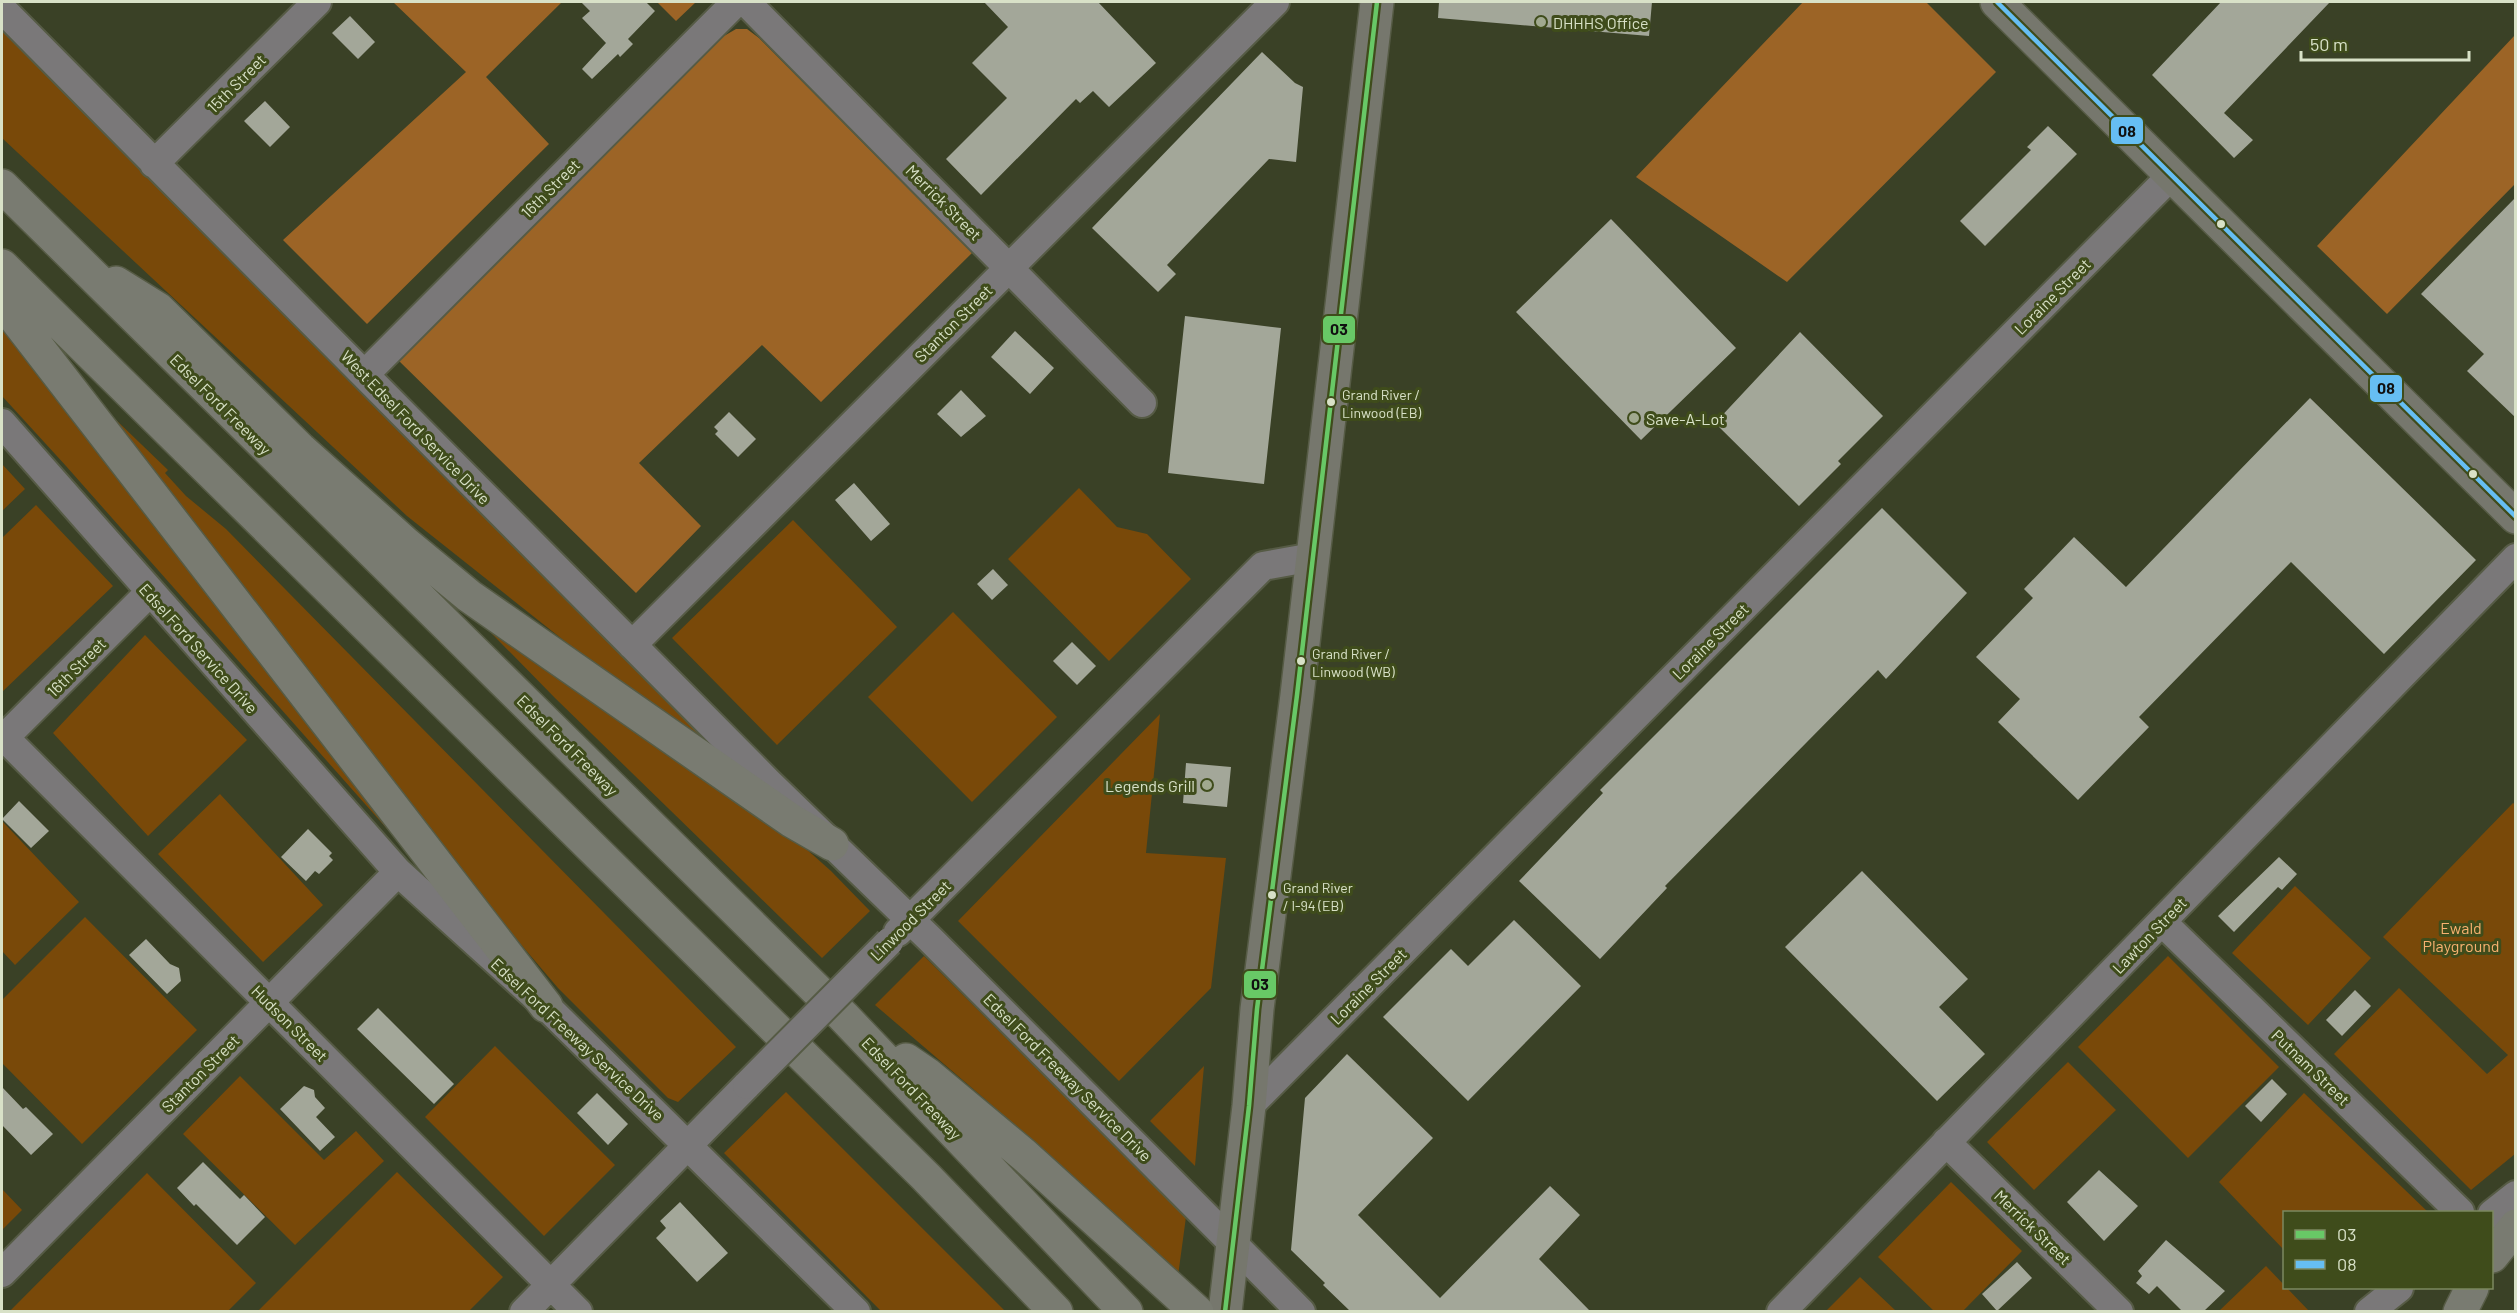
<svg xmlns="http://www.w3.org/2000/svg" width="2517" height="1313" font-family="Barlow,sans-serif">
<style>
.green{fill:#794909}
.forest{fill:#9c6426}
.building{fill:#a3a799}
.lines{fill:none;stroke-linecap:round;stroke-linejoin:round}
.minor-casing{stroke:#565b45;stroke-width:32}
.major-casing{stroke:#565b45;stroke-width:36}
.highway-casing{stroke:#565b45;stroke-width:36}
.minor{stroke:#7a7879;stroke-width:28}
.major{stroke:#76776d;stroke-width:33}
.highway{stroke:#797b71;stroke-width:33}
.minor-bridge-casing{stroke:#565b45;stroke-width:32;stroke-linecap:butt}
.minor-bridge{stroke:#7a7879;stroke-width:28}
.bus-1-casing{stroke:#3f4c1b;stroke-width:9}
.bus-2-casing{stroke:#3f4c1b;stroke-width:9}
.bus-1{stroke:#68c866;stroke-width:4.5}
.bus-2{stroke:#66bef3;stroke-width:4.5}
.poi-dot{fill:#a1a98f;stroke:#3f4c1b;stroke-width:2}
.bus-dot{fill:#d8e1c7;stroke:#3f4c1b;stroke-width:2}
.labels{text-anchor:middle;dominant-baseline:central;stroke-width:6;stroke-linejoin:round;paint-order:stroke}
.bus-label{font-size:14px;fill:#d8e1c7;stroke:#3f4c1b;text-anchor:start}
.poi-label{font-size:16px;fill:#d8e1c7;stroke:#3f4c1b;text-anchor:start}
.street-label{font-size:16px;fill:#d8e1c7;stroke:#3f4c1b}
.park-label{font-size:16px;fill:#f8b170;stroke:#3f4c1b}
.line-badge{stroke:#3f4c1b;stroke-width:2}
.pale-badge-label{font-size:16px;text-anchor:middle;font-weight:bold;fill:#111}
</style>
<rect width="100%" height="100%" fill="#3a4126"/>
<!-- green -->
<path class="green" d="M2,30L715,744L711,747L591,662L407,516L2,138Z
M2,326L396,839L66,466L2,396Z
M108,415L114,418L168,470L165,473L186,496L226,529L736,1047L678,1102L668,1098L558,988L507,928Z
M2,464L25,489L2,511Z
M1079,488L1117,527L1147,534L1191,579L1109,661L1008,559Z
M36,505L113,586L2,692V538Z
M793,520L897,627L777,745L672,638Z
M448,589L777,823L831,871L870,911L822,958L555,698Z
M953,612L1057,717L972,802L868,697Z
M145,635L247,740L148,836L53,733Z
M1160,714L1146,853L1226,858L1211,988L1119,1081L958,921Z
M220,794L323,905L263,962L158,854Z
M2513,803L2516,805L2515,1154L2471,1190L2334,1054L2399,988L2487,1074L2508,1055L2383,937Z
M2,821L79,902L15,965L2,951Z
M2295,886L2371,958L2308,1025L2232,953Z
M85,917L197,1030L82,1144L2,1063V1000Z
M924,956L1186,1217L1178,1276L986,1100L875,1005Z
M2168,956L2279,1067L2188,1158L2078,1047Z
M495,1046L615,1165L544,1236L425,1117Z
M2068,1062L2116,1110L2034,1190L1987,1142Z
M1204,1066L1195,1166L1150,1121Z
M240,1076L324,1160L356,1131L384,1161L295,1245L183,1134Z
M786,1092L1005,1311H881L724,1153Z
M2304,1093L2428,1212H2284V1250L2219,1182Z
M397,1172L503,1277L469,1311H258Z
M147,1173L256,1283L228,1311H10Z
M1951,1182L2022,1251L1963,1311H1934L1878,1257Z
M2,1189L22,1210L2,1230Z
M2266,1266L2309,1311H2219Z
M1860,1277L1896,1311H1826Z"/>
<!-- forest -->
<path class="forest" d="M393,2H562L486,77L549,144L367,324L283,240L466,72Z
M657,2H696L676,21Z
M1803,2H1926L1996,72L1787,282L1636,177Z
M736,29H747L759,38L972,253L821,402L762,345L639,463L701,526L636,593L398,360L724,36Z
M2515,35V184L2387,314L2317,246Z"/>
<!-- building -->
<path class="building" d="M581,2H646L655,11L628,39L633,44L620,57L618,54L592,79L582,69L606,43L582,18L590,11Z
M984,2H1098L1156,63L1109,107L1093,91L1080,103L1076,99L981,195L946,159L1007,98L972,63L1008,27Z
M1439,2H1652L1649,36L1438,18Z
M2221,2H2330L2224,113L2253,140L2234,158L2152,75Z
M350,16L375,42L358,59L332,33Z
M1262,52L1295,83L1303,87L1296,162L1269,159L1167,265L1176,274L1158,292L1092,228Z
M265,101L290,127L270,147L244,121Z
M2048,126L2077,154L1985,246L1960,221L2031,150L2027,147Z
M2516,197V418L2467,371L2484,354L2421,294Z
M1611,219L1736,348L1641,440L1516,312Z
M1185,316L1281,328L1264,484L1168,473Z
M1015,331L1054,368L1030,394L991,357Z
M1800,332L1883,416L1838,461L1841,464L1799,506L1715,423Z
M961,390L986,416L961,437L937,414Z
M2310,398L2476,560L2384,654L2291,562L2139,717L2149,727L2078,800L1998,722L2020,699L1976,657L2033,598L2024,589L2074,537L2126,587Z
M729,412L756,439L738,457L715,434L718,431L714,427Z
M854,483L890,524L871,541L835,500Z
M1882,508L1967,593L1886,679L1878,670L1665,886L1667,888L1600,959L1519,881L1603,793L1600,790Z
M993,569L1008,585L992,600L977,584Z
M1072,642L1096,666L1077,685L1053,661Z
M1186,763L1231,767L1227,807L1183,803Z
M19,801L49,831L31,848L2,819Z
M308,829L332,853L329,856L333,860L319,874L315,871L306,881L281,857Z
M2279,857L2297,874L2282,890L2278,887L2234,932L2218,916Z
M1862,871L1968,979L1939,1007L1985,1054L1937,1101L1785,947Z
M1514,920L1581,986L1468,1101L1383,1017L1451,949L1468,966Z
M146,939L170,964L179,968L181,981L167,994L129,955Z
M2355,990L2371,1006L2342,1036L2326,1020Z
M378,1008L454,1084L434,1104L357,1029Z
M1347,1054L1433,1138L1358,1215L1440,1298L1550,1186L1580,1215L1539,1259L1590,1311H1350L1323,1285L1325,1283L1291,1250L1305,1098Z
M2272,1079L2287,1094L2261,1122L2245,1106Z
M304,1086L314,1090L315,1097L325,1108L316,1117L335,1137L320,1151L280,1109Z
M2,1087L23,1109L26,1107L53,1134L31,1155L2,1125Z
M597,1093L628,1124L608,1145L577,1113Z
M203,1162L240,1199L244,1195L265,1217L237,1245L196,1204L194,1206L177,1188Z
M2099,1170L2138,1206L2104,1241L2067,1202Z
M680,1202L728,1253L697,1282L656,1238L666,1228L660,1221Z
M2166,1240L2225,1291L2204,1311H2182L2157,1286L2149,1294L2136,1283L2142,1276L2138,1271Z
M2017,1262L2032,1278L1997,1311L1982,1294Z"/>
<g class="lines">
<!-- minor casing -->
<g class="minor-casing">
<path id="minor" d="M746,2L1142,403
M2,9L768,782L930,939L1301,1312
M154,164L317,2
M365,374L736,2
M2,423L398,872L546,1006L856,1312
M632,645L1275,2
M2,735L578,1312
M2,740L149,593
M2162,922L2460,1212
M898,932L1263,566L1313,557
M1249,1106L2171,176
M1946,1142L2119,1312
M2492,1214L2516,1195
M2,1273L398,872
M524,1312L747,1085
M1781,1312L2516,558
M2369,1312L2399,1288"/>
</g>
<!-- major casing -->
<g class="major-casing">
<path id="major" d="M1997,2L2516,517
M1225,1312L1249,1106L1257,1009L1297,695L1377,2"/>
</g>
<!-- highway casing -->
<g class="highway-casing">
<path id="highway" d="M2,186L843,1016L1126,1312
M2,266L926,1177L1056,1312
M116,283L158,309L300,449L406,544L469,596L792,821L832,844
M2,301L546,1006
M906,1060L928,1075L1024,1155L1197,1312
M2492,1256L2516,1226
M2460,1312L2472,1288"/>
</g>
<!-- minor -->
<use href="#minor" class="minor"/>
<!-- major -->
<use href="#major" class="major"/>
<!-- highway -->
<use href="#highway" class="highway"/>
<!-- minor-bridge casing -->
<g class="minor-bridge-casing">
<path id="minor-bridge" d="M747,1085L889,942"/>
</g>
<!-- minor-bridge -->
<use href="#minor-bridge" class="minor-bridge"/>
<!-- bus-1 casing -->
<g class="bus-1-casing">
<path id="bus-1" d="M1225,1312L1249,1106L1257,1009L1297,695L1377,2"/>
</g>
<!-- bus-2 casing -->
<g class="bus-2-casing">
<path id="bus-2" d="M1997,2L2516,517"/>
</g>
<!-- bus-1 -->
<use href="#bus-1" class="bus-1"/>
<!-- bus-2 -->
<use href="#bus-2" class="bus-2"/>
</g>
<!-- markers -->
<g class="poi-dot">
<circle cx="1541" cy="22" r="6"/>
<circle cx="1634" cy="418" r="6"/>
<circle cx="1207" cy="785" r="6"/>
</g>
<g class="bus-dot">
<circle cx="2221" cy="224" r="5"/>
<circle cx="1331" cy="402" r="5"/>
<circle cx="2473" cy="474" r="5"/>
<circle cx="1301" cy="661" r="5"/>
<circle cx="1272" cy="895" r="5"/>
</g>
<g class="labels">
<!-- bus labels -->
<g class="bus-label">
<text x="1342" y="394">Grand River /<tspan x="1342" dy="18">Linwood (EB)</tspan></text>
<text x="1312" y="653">Grand River /<tspan x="1312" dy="18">Linwood (WB)</tspan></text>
<text x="1283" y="887">Grand River<tspan x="1283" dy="18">/ I-94 (EB)</tspan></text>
</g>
<!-- poi labels -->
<g class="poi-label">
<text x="1553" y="22">DHHHS Office</text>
<text x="1646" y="418">Save-A-Lot</text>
<text x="1195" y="785" text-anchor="end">Legends Grill</text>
</g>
<!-- street labels -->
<g class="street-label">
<text transform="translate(236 83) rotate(-45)">15th Street</text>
<text transform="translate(550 188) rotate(-45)">16th Street</text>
<text transform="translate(944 202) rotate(45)">Merrick Street</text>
<text transform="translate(2052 296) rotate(-45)">Loraine Street</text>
<text transform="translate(953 323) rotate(-45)">Stanton Street</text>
<text transform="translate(221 404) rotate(45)">Edsel Ford Freeway</text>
<text transform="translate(416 427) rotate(46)">West Edsel Ford Service Drive</text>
<text transform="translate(1710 641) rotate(-45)">Loraine Street</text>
<text transform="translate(199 648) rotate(48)">Edsel Ford Service Drive</text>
<text transform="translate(76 667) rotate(-45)">16th Street</text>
<text transform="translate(568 745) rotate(45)">Edsel Ford Freeway</text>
<text transform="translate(910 920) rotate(-45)">Linwood Street</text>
<text transform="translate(2149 935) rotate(-46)">Lawton Street</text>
<text transform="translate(1368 986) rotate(-45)">Loraine Street</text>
<text transform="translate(290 1023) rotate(45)">Hudson Street</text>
<text transform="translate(578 1039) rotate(43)">Edsel Ford Freeway Service Drive</text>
<text transform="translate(2311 1067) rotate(44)">Putnam Street</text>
<text transform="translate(200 1073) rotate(-45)">Stanton Street</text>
<text transform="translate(1068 1077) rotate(45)">Edsel Ford Freeway Service Drive</text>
<text transform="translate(912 1088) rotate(46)">Edsel Ford Freeway</text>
<text transform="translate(2033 1227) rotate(44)">Merrick Street</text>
</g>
<!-- park labels -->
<g class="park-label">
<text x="2461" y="927">Ewald<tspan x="2461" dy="18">Playground</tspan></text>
</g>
</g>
<g class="line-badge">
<rect x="2110" y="116" width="34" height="29" rx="6" fill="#66bef3"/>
<rect x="1322" y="315" width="34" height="29" rx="6" fill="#68c866"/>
<rect x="2369" y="374" width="34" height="29" rx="6" fill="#66bef3"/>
<rect x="1243" y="970" width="34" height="29" rx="6" fill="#68c866"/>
</g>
<g class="pale-badge-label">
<text x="2127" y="137">08</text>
<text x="1339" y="335">03</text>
<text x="2386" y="394">08</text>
<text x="1260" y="990">03</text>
</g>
<!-- border -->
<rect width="2517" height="1313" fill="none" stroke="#d8e1c7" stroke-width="6"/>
<!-- legend -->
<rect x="2283" y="1211" width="210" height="78" fill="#3f4c1b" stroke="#7c8860" stroke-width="1.5"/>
<rect x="2295" y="1230" width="30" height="9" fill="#68c866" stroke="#7c8860" stroke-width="1.5"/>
<text x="2337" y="1241" font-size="18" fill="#d8e1c7">03</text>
<rect x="2295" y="1260" width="30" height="9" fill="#66bef3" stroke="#7c8860" stroke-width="1.5"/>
<text x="2337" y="1271" font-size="18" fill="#d8e1c7">08</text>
<!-- scale -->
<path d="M2301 51v9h168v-9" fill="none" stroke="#d8e1c7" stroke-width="3"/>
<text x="2310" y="51" font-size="18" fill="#d8e1c7" stroke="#3f4c1b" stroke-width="4.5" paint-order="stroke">50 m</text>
</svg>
